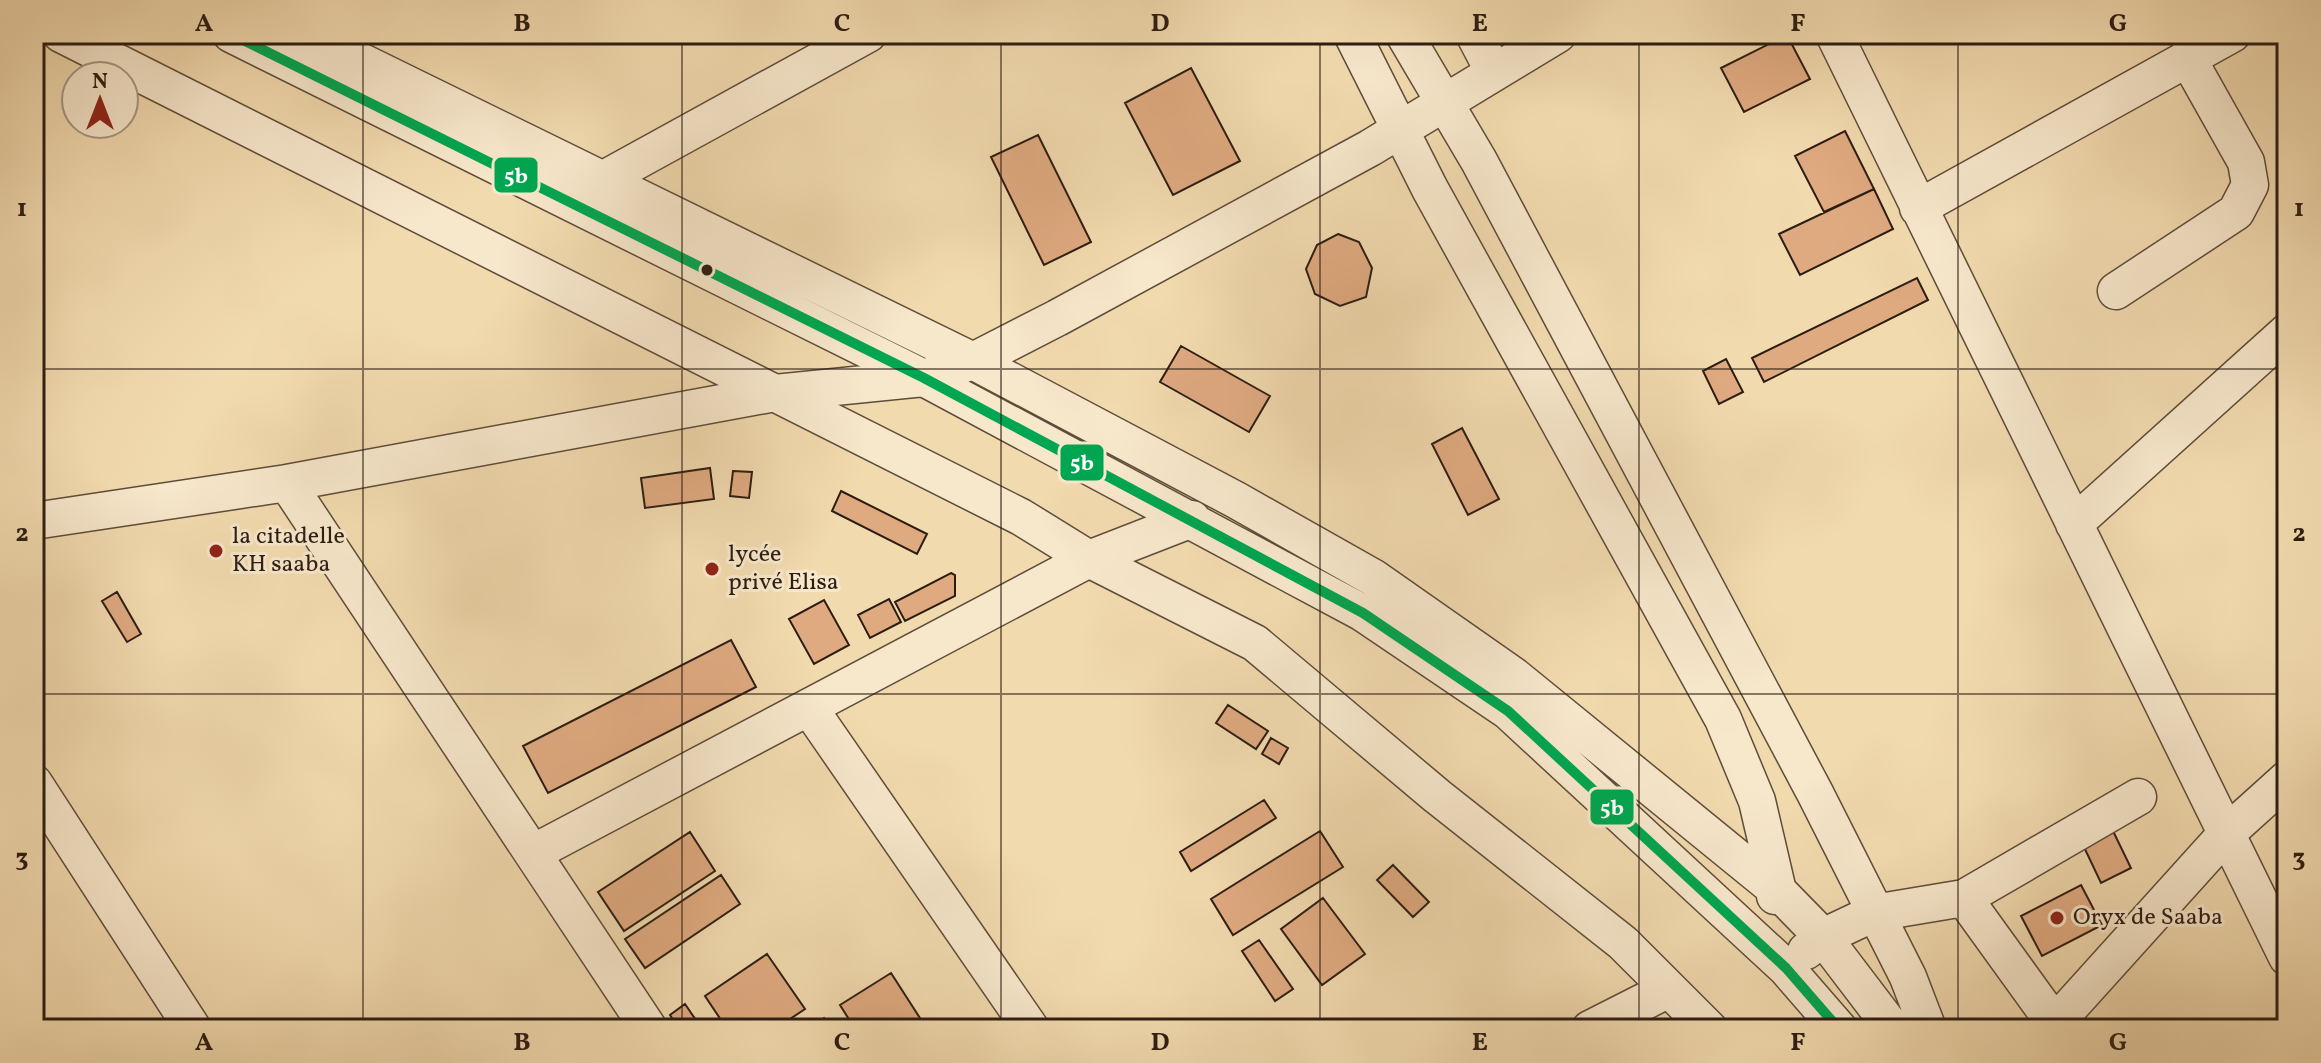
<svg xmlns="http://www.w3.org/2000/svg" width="2321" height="1063" font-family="Vollkorn,serif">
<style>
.building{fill:#e0aa81;stroke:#2c1d13;stroke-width:2}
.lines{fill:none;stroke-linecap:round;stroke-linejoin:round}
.minor-casing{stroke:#5e4c3a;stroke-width:39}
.minor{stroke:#f7e7cb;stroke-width:36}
.bus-1-casing{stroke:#f7e7cb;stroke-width:16}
.bus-1{stroke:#00a651;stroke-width:10}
.grid{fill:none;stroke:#2c1d13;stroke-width:2;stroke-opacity:0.55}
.bus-dot{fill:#2c1d13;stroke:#f7e7cb;stroke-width:3}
.poi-dot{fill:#8f2418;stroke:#f7e7cb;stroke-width:3}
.labels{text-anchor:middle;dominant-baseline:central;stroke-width:6;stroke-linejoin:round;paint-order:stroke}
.poi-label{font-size:24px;fill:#2c1d13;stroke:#f7e7cb;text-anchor:start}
.line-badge{stroke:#f7e7cb;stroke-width:3}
.badge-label{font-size:22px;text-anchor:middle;font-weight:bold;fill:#fff}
.neatline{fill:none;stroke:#2c1d13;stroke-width:3}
.grid-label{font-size:26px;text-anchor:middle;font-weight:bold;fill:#2c1d13}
</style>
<rect width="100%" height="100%" fill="#f2daaf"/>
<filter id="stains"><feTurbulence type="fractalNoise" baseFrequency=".0025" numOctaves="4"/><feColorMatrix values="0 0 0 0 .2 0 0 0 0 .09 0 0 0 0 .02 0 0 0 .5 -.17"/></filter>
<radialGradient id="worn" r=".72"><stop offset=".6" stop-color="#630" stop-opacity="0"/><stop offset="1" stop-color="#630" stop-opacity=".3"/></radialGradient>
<!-- building -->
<path class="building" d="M1787,35L1810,79L1744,112L1721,68Z
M1191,68L1240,161L1173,195L1125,103Z
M1845,131L1874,189L1824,212L1795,156Z
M1038,135L1091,242L1044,265L991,157Z
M1874,189L1893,229L1800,275L1779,234Z
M1338,234L1359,242L1372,268L1366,297L1340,306L1315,294L1306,269L1317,245Z
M1917,278L1928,300L1764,382L1752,358Z
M1181,346L1270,396L1249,432L1160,382Z
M1726,359L1743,392L1719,404L1703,371Z
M1462,428L1499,499L1468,515L1432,444Z
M710,468L714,499L645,508L641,478Z
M733,471L752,472L749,498L730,496Z
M841,491L927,534L917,554L832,511Z
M951,573L955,575V596L905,621L895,602Z
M117,592L141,634L127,642L102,601Z
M889,599L901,622L870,638L858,615Z
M824,600L849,645L814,664L789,619Z
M731,640L756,687L548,793L523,746Z
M1228,705L1268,731L1256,749L1216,723Z
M1271,738L1288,748L1279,764L1262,754Z
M1264,800L1276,818L1191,871L1180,852Z
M1320,831L1343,867L1233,935L1211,899Z
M2113,831L2131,868L2101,883L2083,845Z
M690,832L715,871L624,931L598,892Z
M1393,865L1429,902L1413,917L1377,880Z
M721,875L740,904L645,968L625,939Z
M2081,885L2102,925L2042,956L2021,916Z
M1323,898L1365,954L1322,985L1281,929Z
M1259,940L1293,989L1275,1001L1242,951Z
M767,954L805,1009L775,1029H727L705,996Z
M891,973L927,1029H855L840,1005Z
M685,1004L702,1029H679L670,1015Z
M824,1018L832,1029H807Z"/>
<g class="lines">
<!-- minor casing -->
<g class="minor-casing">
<path id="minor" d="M61,34L1021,517L1089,559L1255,643L1437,796L1623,943L1709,1029
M231,34L924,378L1363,613L1508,711L1786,968L1839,1029
M305,34L973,361L1236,500L1374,578L1514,676L1778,891L1823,937L1893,1029
M1352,34L1430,189L1723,719L1757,801L1778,891L1775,896
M1404,34L1479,161L1815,793L1908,977L1928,1029
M1474,34L1494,72
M1834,34L2287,957
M604,179L868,34
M1918,208L2232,34
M2116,291L2236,212L2250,185L2246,162L2187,57
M287,483L649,1029
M34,521L287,483L775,393L924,378L973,361L1057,318L1370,148L1558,34
M2074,524L2287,332
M810,709L1031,1029
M34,783L193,1029
M533,853L1089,559L1192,519
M1964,898L2055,1024
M1806,951L1823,937L1874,913L1964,898L2138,797
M1590,1029L1669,989
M2050,1029L2226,834L2287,779"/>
</g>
<!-- minor -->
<use href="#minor" class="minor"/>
<!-- bus-1 casing -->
<g class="bus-1-casing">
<path id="bus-1" d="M231,34L924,378L1363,613L1508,711L1786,968L1839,1029"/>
</g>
<!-- bus-1 -->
<use href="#bus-1" class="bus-1"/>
</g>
<!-- grid -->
<path class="grid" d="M363,34V1029M682,34V1029M1001,34V1029M1320,34V1029M1639,34V1029M1958,34V1029M34,369H2287M34,694H2287"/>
<!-- markers -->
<circle class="bus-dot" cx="707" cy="270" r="7"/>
<g class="poi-dot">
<circle cx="216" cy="551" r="8"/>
<circle cx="712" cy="569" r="8"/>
<circle cx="2057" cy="918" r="8"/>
</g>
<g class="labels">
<!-- poi labels -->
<g class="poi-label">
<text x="232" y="537">la citadelle<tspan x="232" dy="28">KH saaba</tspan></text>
<text x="728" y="555">lycée<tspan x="728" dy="28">privé Elisa</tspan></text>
<text x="2073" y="918">Oryx de Saaba</text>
</g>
</g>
<g class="line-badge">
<rect x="493" y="156" width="46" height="38" rx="8" fill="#00a651"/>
<rect x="1059" y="443" width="46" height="39" rx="8" fill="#00a651"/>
<rect x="1589" y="788" width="46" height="38" rx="8" fill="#00a651"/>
</g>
<g class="badge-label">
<text x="516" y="183">5b</text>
<text x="1082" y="470">5b</text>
<text x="1612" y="815">5b</text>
</g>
<!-- margin -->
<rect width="2321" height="1063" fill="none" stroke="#f2daaf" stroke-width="88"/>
<!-- north arrow -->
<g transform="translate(100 100)"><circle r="38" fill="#f7e7cb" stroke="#a69681" stroke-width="2"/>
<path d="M0-6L14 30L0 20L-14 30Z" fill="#8f2418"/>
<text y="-12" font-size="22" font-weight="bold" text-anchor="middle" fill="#2c1d13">N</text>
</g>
<rect x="44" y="44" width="2233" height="975" class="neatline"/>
<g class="grid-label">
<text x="204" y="31">A</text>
<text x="522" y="31">B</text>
<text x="842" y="31">C</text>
<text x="1160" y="31">D</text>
<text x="1480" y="31">E</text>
<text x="1798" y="31">F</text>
<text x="2118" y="31">G</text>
<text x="22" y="216">1</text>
<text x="2299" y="216">1</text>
<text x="22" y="541">2</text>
<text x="2299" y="541">2</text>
<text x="22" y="866">3</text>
<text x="2299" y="866">3</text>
<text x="204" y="1050">A</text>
<text x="522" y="1050">B</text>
<text x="842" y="1050">C</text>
<text x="1160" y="1050">D</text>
<text x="1480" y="1050">E</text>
<text x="1798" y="1050">F</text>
<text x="2118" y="1050">G</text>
</g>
<rect width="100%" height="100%" filter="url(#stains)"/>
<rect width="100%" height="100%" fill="url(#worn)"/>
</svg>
